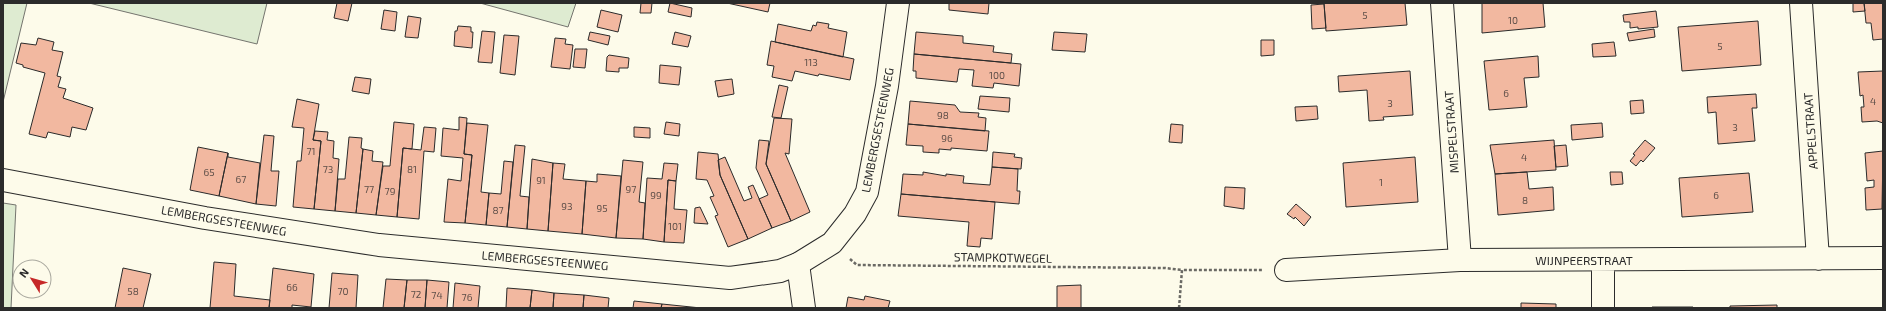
<svg xmlns="http://www.w3.org/2000/svg" width="1886" height="311" font-family="'Exo 2',sans-serif">
<style>
.green{fill:#deebd1;stroke:#74746e}
.building{fill:#f2b8a0;stroke:#2b2b2b}
.lines{fill:none;stroke-linecap:round;stroke-linejoin:round}
.street-casing{stroke:#2b2b2b;stroke-width:24}
.secondary-casing{stroke:#2b2b2b;stroke-width:24}
.path{stroke:#6a6964;stroke-width:2.5;stroke-dasharray:3 2;stroke-linecap:butt}
.street{stroke:#fdfbea;stroke-width:22}
.secondary{stroke:#fdfbea;stroke-width:22}
.labels{text-anchor:middle;dominant-baseline:central;stroke-width:3;stroke-linejoin:round;paint-order:stroke}
.number-label{font-size:10px;fill:#5d4e48}
.street-label{font-size:12px;fill:#2b2b2b;stroke:#fdfbea}
</style>
<rect width="100%" height="100%" fill="#fdfbea"/>
<!-- green -->
<path class="green" d="M3,3H27L3,102Z
M89,3H267L257,44Z
M480,3H576L568,27Z
M3,203L16,205L11,308H3Z"/>
<!-- building -->
<path class="building" d="M337,3H352L348,21L334,18Z
M641,3H652L651,13H640Z
M670,3L692,8L691,17L668,12Z
M727,3H770L768,12Z
M949,3H989L988,14L949,10Z
M1324,3H1405L1407,25L1326,31Z
M1482,3H1543L1545,27L1482,33Z
M1853,3H1864L1865,11L1853,12Z
M1864,3H1883V39L1873,40L1871,23H1866Z
M1324,4L1326,28L1312,29L1311,5Z
M384,10L397,12L395,31L381,29Z
M601,10L622,15L618,32L597,27Z
M1656,11L1658,27L1638,29V27L1630,28V22H1624L1623,15Z
M408,16L421,18L418,38L405,37Z
M1758,21L1761,65L1682,71L1678,27Z
M817,22L829,24L828,28L847,32L843,57L775,42L778,24L811,31L813,25L816,26Z
M458,26L471,27V32H473L472,48L454,46L455,31H457Z
M1654,29L1655,37L1629,41L1627,33Z
M482,31L495,32L492,63L478,62Z
M590,32L610,36L608,45L588,40Z
M675,32L691,36L688,47L672,44Z
M916,32L963,36V43L994,46L993,52L1012,54L1011,63L914,54Z
M1054,32L1087,34L1085,52L1052,50Z
M504,35L519,36L515,75L500,73Z
M38,38L54,42L52,50L63,52L57,76L61,77L58,87L66,89L63,98L93,108L86,130L72,127L70,137L48,132L46,138L29,134L45,73L23,67V65L16,63L21,43L36,45Z
M555,38L566,39L565,44L573,45L570,69L551,67Z
M1261,40H1274V55L1261,56Z
M771,41L854,59L850,80L819,74L818,76L795,71L792,81L772,77L774,66L767,65Z
M1614,42L1616,56L1593,57L1592,44Z
M575,49H587L585,68L573,67Z
M914,54L1021,64L1019,86L994,83L993,88L972,86L974,70L959,69L957,82L916,78V71H913Z
M609,55L629,58L628,68H619V72L606,71L607,57Z
M1538,56L1539,77L1524,78L1527,107L1489,110L1484,61Z
M660,65L681,67L679,85L659,83Z
M1410,71L1413,115L1383,117L1384,120L1369,121L1367,90L1339,92L1338,76Z
M1883,71V123L1877,121L1862,122L1861,107H1864L1863,95L1860,96L1858,72Z
M355,77L371,79L369,94L352,91Z
M732,79L734,94L718,97L715,81Z
M779,85L788,87L781,118L772,117Z
M1756,94L1757,108H1752L1755,141L1718,144L1716,112L1708,113L1707,97Z
M980,96L1010,98L1009,112L978,109Z
M297,99L319,104L313,140L321,141L314,209L293,207L297,161H301L304,128L292,127Z
M1643,100L1644,113L1631,114L1630,101Z
M910,101L955,105L960,112L979,113L978,117L986,118L985,131L908,124Z
M1317,106L1318,119L1296,121L1295,107Z
M459,117L467,118L464,154L472,155L465,223L444,222L448,179L461,181L463,158L441,156L443,128L459,130Z
M774,118L792,119L789,154L785,153L810,212L791,221L766,164Z
M394,122L414,124L412,149L403,148L397,217L376,215L383,166H390Z
M666,122L680,124L679,136L664,134Z
M467,123L488,125L481,192L489,193L486,225L465,223L472,155L464,154Z
M1602,123L1603,137L1572,140L1571,125Z
M908,124L989,131L987,151L951,148V150L939,149V153L923,152V146L906,145Z
M1171,124L1183,125L1182,143L1169,142Z
M424,127L436,128L434,152L424,151L419,219L397,217L403,148L421,150Z
M634,127L650,128V138L634,137Z
M315,131L328,132L327,140L334,141L333,158L339,159L335,211L314,209L321,141L313,140Z
M264,135L274,136L271,171H279L276,206L256,204Z
M349,137L362,138L361,148L363,149L356,213L335,211L338,179H345Z
M759,140L769,141L766,164L791,221L772,228L759,199L768,195L756,168Z
M1554,140L1556,170L1495,174L1490,145Z
M1645,140L1655,148L1643,162L1641,160L1636,166L1630,161L1635,155L1633,154Z
M515,145L525,146L520,196L529,197L527,229L507,227Z
M1566,145L1568,166L1556,167L1554,146Z
M198,147L228,153L219,196L190,190Z
M363,149L373,151L372,161L383,162L376,215L356,213Z
M1883,151L1882,209L1866,210L1865,188L1874,187V180L1867,181L1865,153Z
M698,152L718,154L720,175L748,239L728,247L715,216L718,215L710,197L714,196L707,180L696,179Z
M993,152L1015,154L1014,157L1022,158L1021,169L992,167Z
M228,153V157L260,163L256,204L219,196Z
M725,157L744,201L752,198L748,187L753,185L772,228L748,239L720,175L718,160Z
M1415,157L1418,202L1346,207L1343,163Z
M532,159L553,163L548,231L527,229Z
M623,160L643,162L639,202L645,203L643,239L616,238Z
M504,161L513,162L507,227L486,225L489,193L501,194Z
M553,163L565,164L563,179L586,181L582,234L548,231Z
M664,163L678,164L676,181L668,180L664,242L643,239L647,178L662,179Z
M992,167L1018,169L1017,191H1020L1019,204L901,194L903,174L923,175V172L946,176V174L964,176L963,183L990,185Z
M1527,172L1529,189L1553,187L1554,210L1498,215L1495,174Z
M1610,172H1622L1623,184L1611,185Z
M1749,173L1753,212L1682,217L1679,178Z
M597,174L621,176L616,238L582,234L586,181L597,182Z
M668,180L676,181L674,209L687,210L684,243L664,242Z
M1225,187L1245,188L1244,209L1224,206Z
M901,194L995,202L992,239L981,238L980,247L967,246L969,222L898,216Z
M1296,204L1311,217L1304,226L1295,217L1294,219L1287,214Z
M700,207L708,224L694,223L695,208Z
M214,262L236,264L234,296L270,300L269,308H210Z
M123,268L151,274L143,308H115Z
M273,268L314,274L311,307L292,305V308H269Z
M332,273L358,275L356,308H329Z
M386,279L407,280L404,308H383Z
M407,280H427L425,308H404Z
M427,280L449,282L447,308H425Z
M455,283L480,286L478,308H453Z
M1081,285V308H1057V286Z
M507,288L532,290L530,308H506Z
M532,290L554,293L553,308H530Z
M554,293L584,295L583,308H553Z
M584,295L609,298L608,308H583Z
M865,296L890,301L888,308H846L848,297L864,300Z
M634,301L662,304L661,308H633Z
M1521,303L1556,304V308H1521Z
M662,304L701,308H661Z
M1777,305V308H1730V306Z
M1652,307H1693V308H1652Z"/>
<g class="lines">
<!-- street casing -->
<g class="street-casing">
<path id="street" d="M1442,3L1460,260
M1801,3L1818,259
M798,264L804,308
M1286,270L1460,260L1883,258
M1603,308V260"/>
</g>
<!-- secondary casing -->
<g class="secondary-casing">
<path id="secondary" d="M3,180L205,218L379,245L730,278L780,271L798,264L832,243L855,214L867,192L887,86L898,3"/>
</g>
<!-- path -->
<path class="path" d="M850,259L857,265L1165,268L1182,270
M1179,308L1182,270H1263"/>
<!-- street -->
<use href="#street" class="street"/>
<!-- secondary -->
<use href="#secondary" class="secondary"/>
</g>
<g class="labels">
<!-- number labels -->
<g class="number-label">
<text x="1365" y="15">5</text>
<text x="1513" y="20">10</text>
<text x="1720" y="46">5</text>
<text x="811" y="62">113</text>
<text x="997" y="75">100</text>
<text x="1506" y="93">6</text>
<text x="1873" y="101">4</text>
<text x="1390" y="103">3</text>
<text x="943" y="115">98</text>
<text x="1735" y="127">3</text>
<text x="947" y="138">96</text>
<text x="311" y="151">71</text>
<text x="1524" y="157">4</text>
<text x="328" y="169">73</text>
<text x="412" y="169">81</text>
<text x="209" y="172">65</text>
<text x="241" y="179">67</text>
<text x="541" y="180">91</text>
<text x="1381" y="182">1</text>
<text x="369" y="189">77</text>
<text x="631" y="189">97</text>
<text x="390" y="191">79</text>
<text x="656" y="195">99</text>
<text x="1716" y="195">6</text>
<text x="1525" y="200">8</text>
<text x="567" y="206">93</text>
<text x="602" y="208">95</text>
<text x="498" y="210">87</text>
<text x="675" y="226">101</text>
<text x="292" y="287">66</text>
<text x="133" y="291">58</text>
<text x="343" y="291">70</text>
<text x="416" y="294">72</text>
<text x="437" y="295">74</text>
<text x="467" y="297">76</text>
</g>
<!-- street labels -->
<g class="street-label">
<text transform="translate(877 130) rotate(-79)">LEMBERGSESTEENWEG</text>
<text transform="translate(1810 131) rotate(-94)">APPELSTRAAT</text>
<text transform="translate(1451 132) rotate(-94)">MISPELSTRAAT</text>
<text transform="translate(224 220) rotate(10)">LEMBERGSESTEENWEG</text>
<text transform="translate(1003 257) rotate(1)">STAMPKOTWEGEL</text>
<text transform="translate(545 260) rotate(5)">LEMBERGSESTEENWEG</text>
<text x="1584" y="260">WIJNPEERSTRAAT</text>
</g>
</g>
<!-- border -->
<rect width="1886" height="311" fill="none" stroke="#2b2b2b" stroke-width="8"/>
<!-- north arrow -->
<g transform="translate(32 279) rotate(307)"><circle r="19" fill="#fdfbea" stroke="#a9a89e"/>
<path d="M0-3L7 15L0 10L-7 15Z" fill="#c62828"/>
<text y="-6" font-size="11" font-weight="bold" text-anchor="middle" fill="#2b2b2b">N</text>
</g>
</svg>
